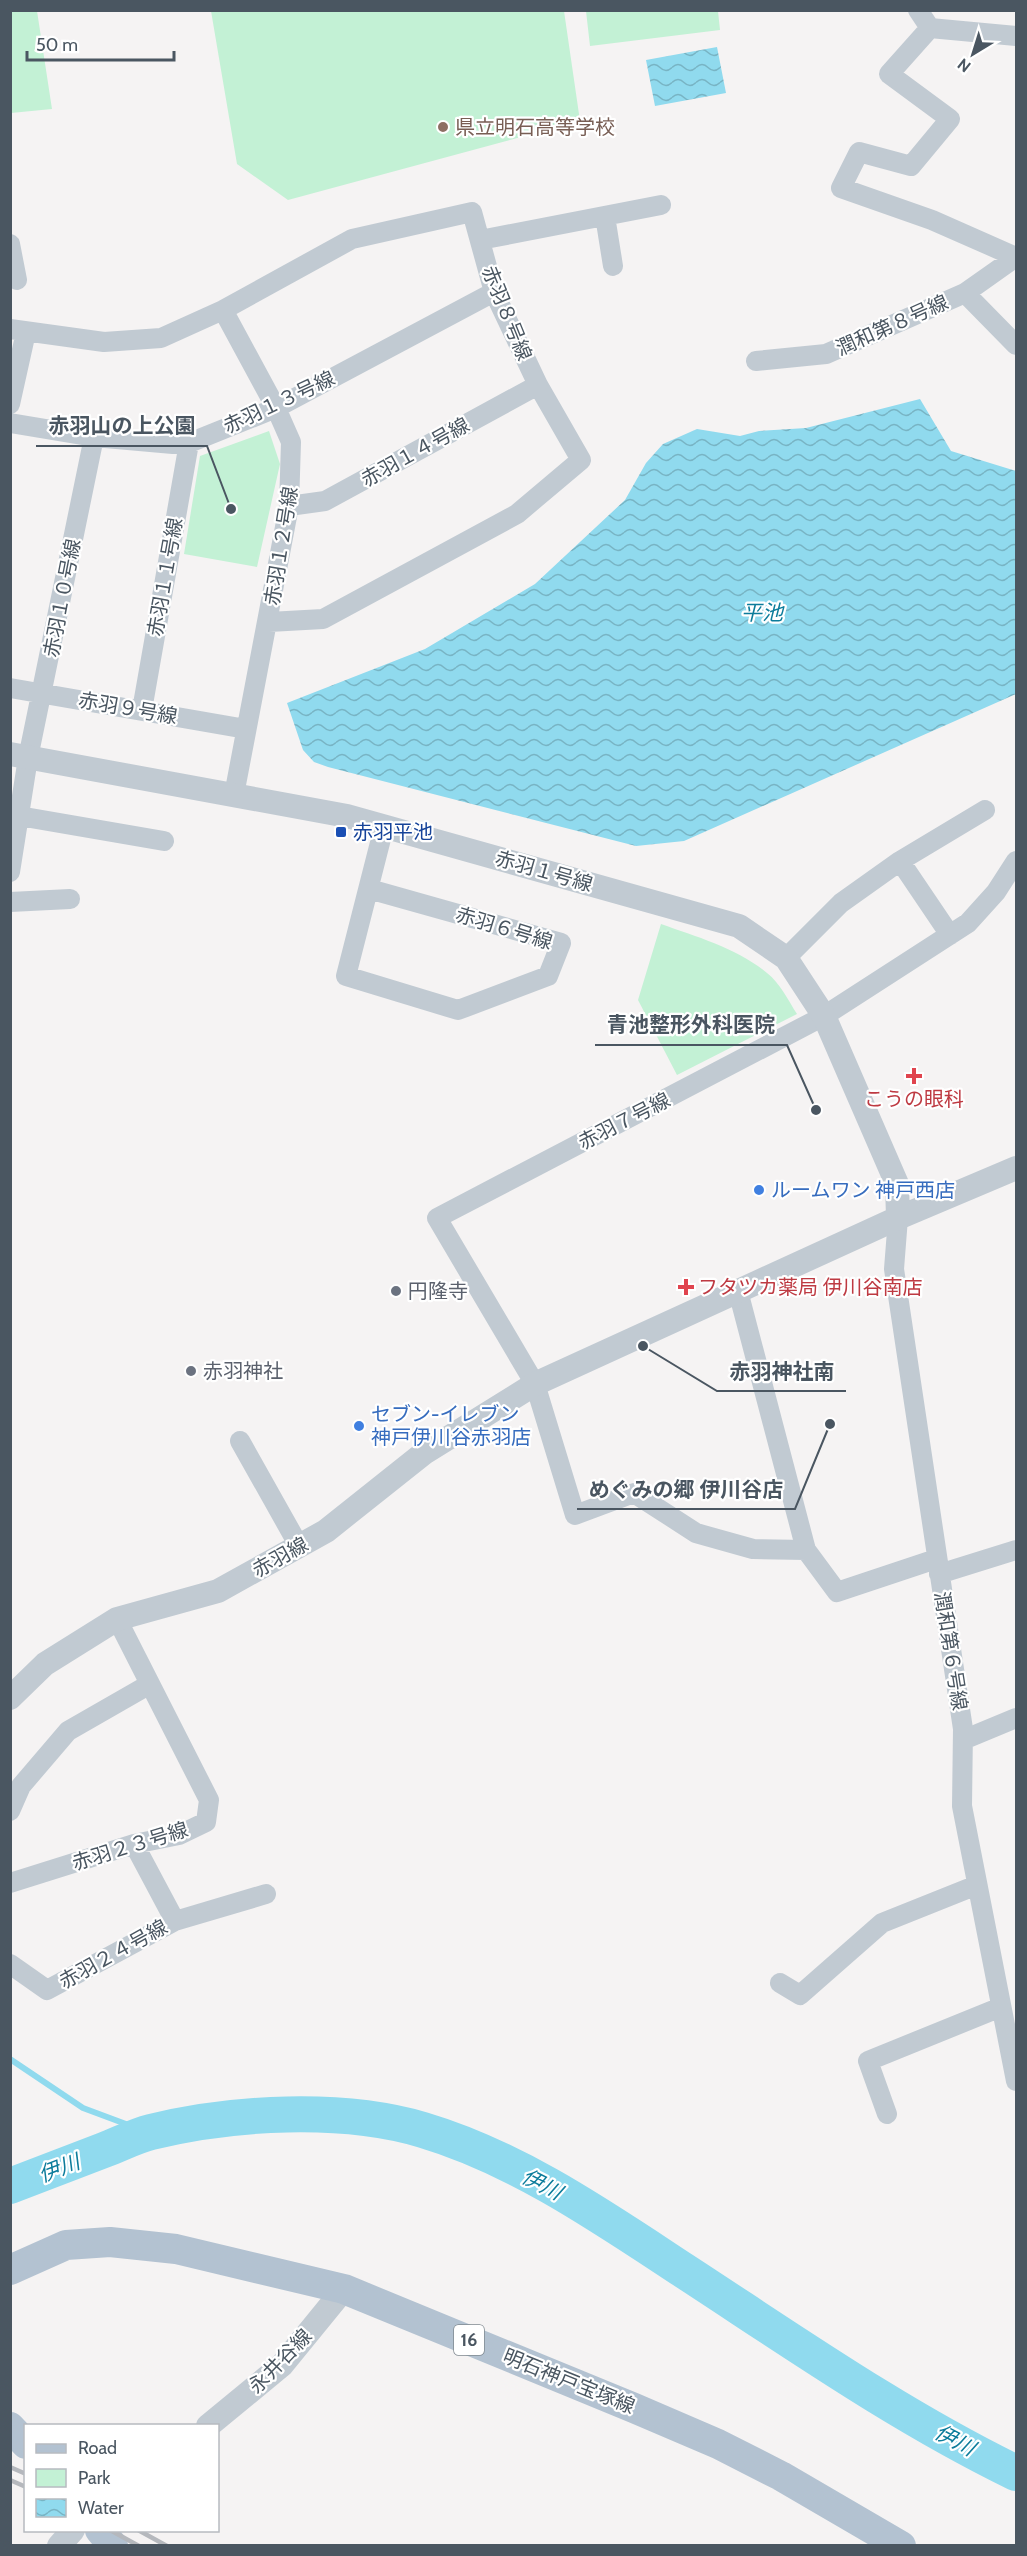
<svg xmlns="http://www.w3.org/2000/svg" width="1027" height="2556" font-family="Cabin,'Noto Sans JP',sans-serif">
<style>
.green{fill:#c3f1d5}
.water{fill:url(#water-waves)}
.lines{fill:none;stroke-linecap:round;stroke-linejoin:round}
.stream{stroke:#90daee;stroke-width:6}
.river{stroke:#90daee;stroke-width:36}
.minor{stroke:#c1cad2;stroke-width:20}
.tertiary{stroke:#c1cad2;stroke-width:24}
.primary{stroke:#b3c2d1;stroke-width:30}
.rail{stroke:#b5b8bd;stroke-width:4.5}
.education-dot{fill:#8d6e63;stroke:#fff;stroke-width:2}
.transit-dot{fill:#1a4fb4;stroke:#fff;stroke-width:2}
.health-dot{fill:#e0444e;stroke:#fff;stroke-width:2}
.shop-dot{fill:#3f7fe0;stroke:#fff;stroke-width:2}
.worship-dot{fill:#6b7280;stroke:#fff;stroke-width:2}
.labels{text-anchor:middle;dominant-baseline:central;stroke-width:4.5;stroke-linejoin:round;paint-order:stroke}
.shield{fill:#fff;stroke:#808990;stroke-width:1.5}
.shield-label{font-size:18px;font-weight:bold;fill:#4a5661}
.education-label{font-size:20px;fill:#785e54;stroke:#fff;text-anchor:start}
.street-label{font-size:20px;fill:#4a5661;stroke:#fff}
.transit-label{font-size:20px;fill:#164399;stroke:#fff;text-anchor:start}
.health-label{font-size:20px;fill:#be3a42;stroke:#fff}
.shop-label{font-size:20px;fill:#366cbe;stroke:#fff;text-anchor:start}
.worship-label{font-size:20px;fill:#5b616d;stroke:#fff;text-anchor:start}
.water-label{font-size:21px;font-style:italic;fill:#0c7c9b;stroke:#fff}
.leader{fill:none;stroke:#4a5661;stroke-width:2}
.callout-dot{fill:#4a5661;stroke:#fff;stroke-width:2}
.callout-label{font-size:21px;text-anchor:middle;font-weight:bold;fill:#4a5661;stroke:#fff;stroke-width:4.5;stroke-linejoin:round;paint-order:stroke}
</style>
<defs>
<pattern id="water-waves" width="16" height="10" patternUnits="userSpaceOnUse" patternTransform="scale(1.5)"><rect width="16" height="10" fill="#90daee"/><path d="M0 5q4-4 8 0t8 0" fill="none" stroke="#78b4c4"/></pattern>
</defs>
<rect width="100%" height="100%" fill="#f5f3f3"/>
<!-- green -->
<path class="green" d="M10,11H37L52,109L11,113Z
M211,11H564L580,121L288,200L237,164Z
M586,11H718L720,30L590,46Z
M269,431L280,464L257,567L184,554L200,456Z
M661,924C697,937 737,948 767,973C780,983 788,1000 797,1014L677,1075L638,1000Z"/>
<!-- water -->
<path class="water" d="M717,47L726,93L655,106L646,60Z
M920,399L951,451L1016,471V694L684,841L636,846L328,767L314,762L303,750L287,703L425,649L535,584L625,500L646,463L663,444L697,429L740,436L759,431L806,428Z"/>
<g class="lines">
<!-- stream -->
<path class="stream" d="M10,2059L83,2108L150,2133"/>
<!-- river -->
<path class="river" d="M10,2186C42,2174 73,2162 104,2150C120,2144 135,2136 151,2132C233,2112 342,2106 423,2130C517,2158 601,2216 683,2270C792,2341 899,2416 1016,2473"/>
<!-- minor -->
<path class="minor" d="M918,10L930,28
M930,28L889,74L950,119L911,166L859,152L841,188L932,220L1016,257
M930,28L1016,36
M605,216L613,266
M480,240L661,205
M10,244L17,280
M965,293L1016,345
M223,310L276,408L291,442L289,506L234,795
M10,329L104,342L161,338L223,310L352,239L472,212L494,292L538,385L581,460L517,514L323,619L269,622
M756,361L826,354L965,293L1016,257
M10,404L26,332
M10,423L94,437L173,444L189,443L276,408L494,292
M289,506L325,501L538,385
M10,688L246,729
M142,710L189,443
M19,816L164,841
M900,861L950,935
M10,872L28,758L94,437
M369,889L561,943L548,976L458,1010L346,976L384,827
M10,902L70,899
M786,958L841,903L900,861L985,810
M898,1218L894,1269L963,1729L962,1806L1016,2081
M738,1291L806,1550
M240,1441L299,1546
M936,1559L837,1592L806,1550L753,1549L696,1533L634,1493L575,1515L535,1384L437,1218L824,1016L968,923L996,892L1016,861
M939,1574L1016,1550
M963,1740L1016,1718
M10,1811L21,1786L68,1731L150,1684
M10,1883L134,1844L179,1835L206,1822L209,1800L117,1619
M175,1921L266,1894
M10,1964L47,1990L175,1921L134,1844
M780,1983L800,1995L882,1923L977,1885
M887,2114L868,2061L1001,2007"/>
<!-- tertiary -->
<path class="tertiary" d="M10,754L347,816L739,926L786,958L824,1016L897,1184L898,1218
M10,1698L45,1664L117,1619L218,1591L326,1531L424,1453L535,1384L898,1218L1016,1168
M208,2426L282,2365L344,2289
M59,2546L73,2530"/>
<!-- primary -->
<path class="primary" d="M10,2270L66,2245L110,2242L176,2249L344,2289L634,2408L718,2444L781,2476L901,2546
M10,2427L26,2444
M100,2530L113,2546"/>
<!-- rail -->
<path class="rail" d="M10,2467L26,2474
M10,2480L26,2487
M110,2530L139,2546
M138,2530L167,2546"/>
</g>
<!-- markers -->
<circle class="education-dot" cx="443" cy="127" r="6"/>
<rect class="transit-dot" x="335" y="826" width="12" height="12" rx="3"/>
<g class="health-dot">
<path d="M911 1067h6v6h6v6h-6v6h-6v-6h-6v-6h6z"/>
<path d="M683 1278h6v6h6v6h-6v6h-6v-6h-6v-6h6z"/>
</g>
<g class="shop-dot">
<circle cx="759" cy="1190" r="6"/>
<circle cx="359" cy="1426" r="6"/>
</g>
<g class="worship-dot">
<circle cx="396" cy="1291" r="6"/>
<circle cx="191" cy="1371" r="6"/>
</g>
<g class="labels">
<!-- shield labels -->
<rect class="shield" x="454" y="2325" width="30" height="30" rx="4.5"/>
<g class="shield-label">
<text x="469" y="2340">16</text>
</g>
<!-- education labels -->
<g class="education-label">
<text x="455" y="127">県立明石高等学校</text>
</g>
<!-- street labels -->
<g class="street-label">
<text transform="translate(507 313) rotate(68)">赤羽８号線</text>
<text transform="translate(892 325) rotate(-24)">潤和第８号線</text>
<text transform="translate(279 402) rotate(-25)">赤羽１３号線</text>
<text transform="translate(415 452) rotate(-29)">赤羽１４号線</text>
<text transform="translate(281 546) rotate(-81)">赤羽１２号線</text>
<text transform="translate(165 577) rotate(-80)">赤羽１１号線</text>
<text transform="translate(62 598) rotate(-79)">赤羽１０号線</text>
<text transform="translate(128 708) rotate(10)">赤羽９号線</text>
<text transform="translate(544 871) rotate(16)">赤羽１号線</text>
<text transform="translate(504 928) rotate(17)">赤羽６号線</text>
<text transform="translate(624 1121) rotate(-27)">赤羽７号線</text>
<text transform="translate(280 1557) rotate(-29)">赤羽線</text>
<text transform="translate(951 1651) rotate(81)">潤和第６号線</text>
<text transform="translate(130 1846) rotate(-17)">赤羽２３号線</text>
<text transform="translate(113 1954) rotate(-29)">赤羽２４号線</text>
<text transform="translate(280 2361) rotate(-46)">永井谷線</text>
<text transform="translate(569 2381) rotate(22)">明石神戸宝塚線</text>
</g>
<!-- transit labels -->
<g class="transit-label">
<text x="353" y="832">赤羽平池</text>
</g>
<!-- health labels -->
<g class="health-label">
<text x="914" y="1099">こうの眼科</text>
<text x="698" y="1287" text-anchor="start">フタツカ薬局 伊川谷南店</text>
</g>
<!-- shop labels -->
<g class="shop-label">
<text x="771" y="1190">ルームワン 神戸西店</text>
<text x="371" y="1414">セブン-イレブン<tspan x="371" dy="23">神戸伊川谷赤羽店</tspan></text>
</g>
<!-- worship labels -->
<g class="worship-label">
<text x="408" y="1291">円隆寺</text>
<text x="203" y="1371">赤羽神社</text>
</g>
<!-- water labels -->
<g class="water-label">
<text x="762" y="612">平池</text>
<text transform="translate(59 2168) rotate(-21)">伊川</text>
<text transform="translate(542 2184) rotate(27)">伊川</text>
<text transform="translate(955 2440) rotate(28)">伊川</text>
</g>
</g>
<!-- callouts -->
<path class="leader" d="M231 509L207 446H36M816 1110L787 1045H595M643 1346L717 1391H846M830 1424L795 1509H577"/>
<g class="callout-dot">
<circle cx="231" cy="509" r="6"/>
<circle cx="816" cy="1110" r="6"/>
<circle cx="643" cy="1346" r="6"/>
<circle cx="830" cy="1424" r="6"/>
</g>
<g class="callout-label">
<text x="122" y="433">赤羽山の上公園</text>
<text x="691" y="1032">青池整形外科医院</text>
<text x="782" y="1379">赤羽神社南</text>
<text x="686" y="1497">めぐみの郷 伊川谷店</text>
</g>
<!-- border -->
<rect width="1027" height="2556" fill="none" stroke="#4a5661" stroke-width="24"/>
<!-- legend -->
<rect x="24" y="2424" width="195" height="108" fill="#ffffff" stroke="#b7bbc0" stroke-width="1.5"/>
<rect x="36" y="2444" width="30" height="9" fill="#b3c2d1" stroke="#b7bbc0" stroke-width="1.5"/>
<text x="78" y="2454" font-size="18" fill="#4a5661">Road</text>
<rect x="36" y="2469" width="30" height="18" fill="#c3f1d5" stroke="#b7bbc0" stroke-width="1.5"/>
<text x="78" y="2484" font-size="18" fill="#4a5661">Park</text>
<rect x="36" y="2499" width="30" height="18" fill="url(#water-waves)" stroke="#b7bbc0" stroke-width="1.5"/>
<text x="78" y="2514" font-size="18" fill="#4a5661">Water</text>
<!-- north arrow -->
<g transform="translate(973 54) rotate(218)" stroke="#ffffff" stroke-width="4.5" paint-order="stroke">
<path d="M0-4.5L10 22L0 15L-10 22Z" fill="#4a5661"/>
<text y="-9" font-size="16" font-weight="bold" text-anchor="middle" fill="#4a5661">N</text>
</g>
<!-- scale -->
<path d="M27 51v9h147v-9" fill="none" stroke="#4a5661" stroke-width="3"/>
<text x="36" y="51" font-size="18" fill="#4a5661" stroke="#ffffff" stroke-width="4.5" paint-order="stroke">50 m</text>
</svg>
